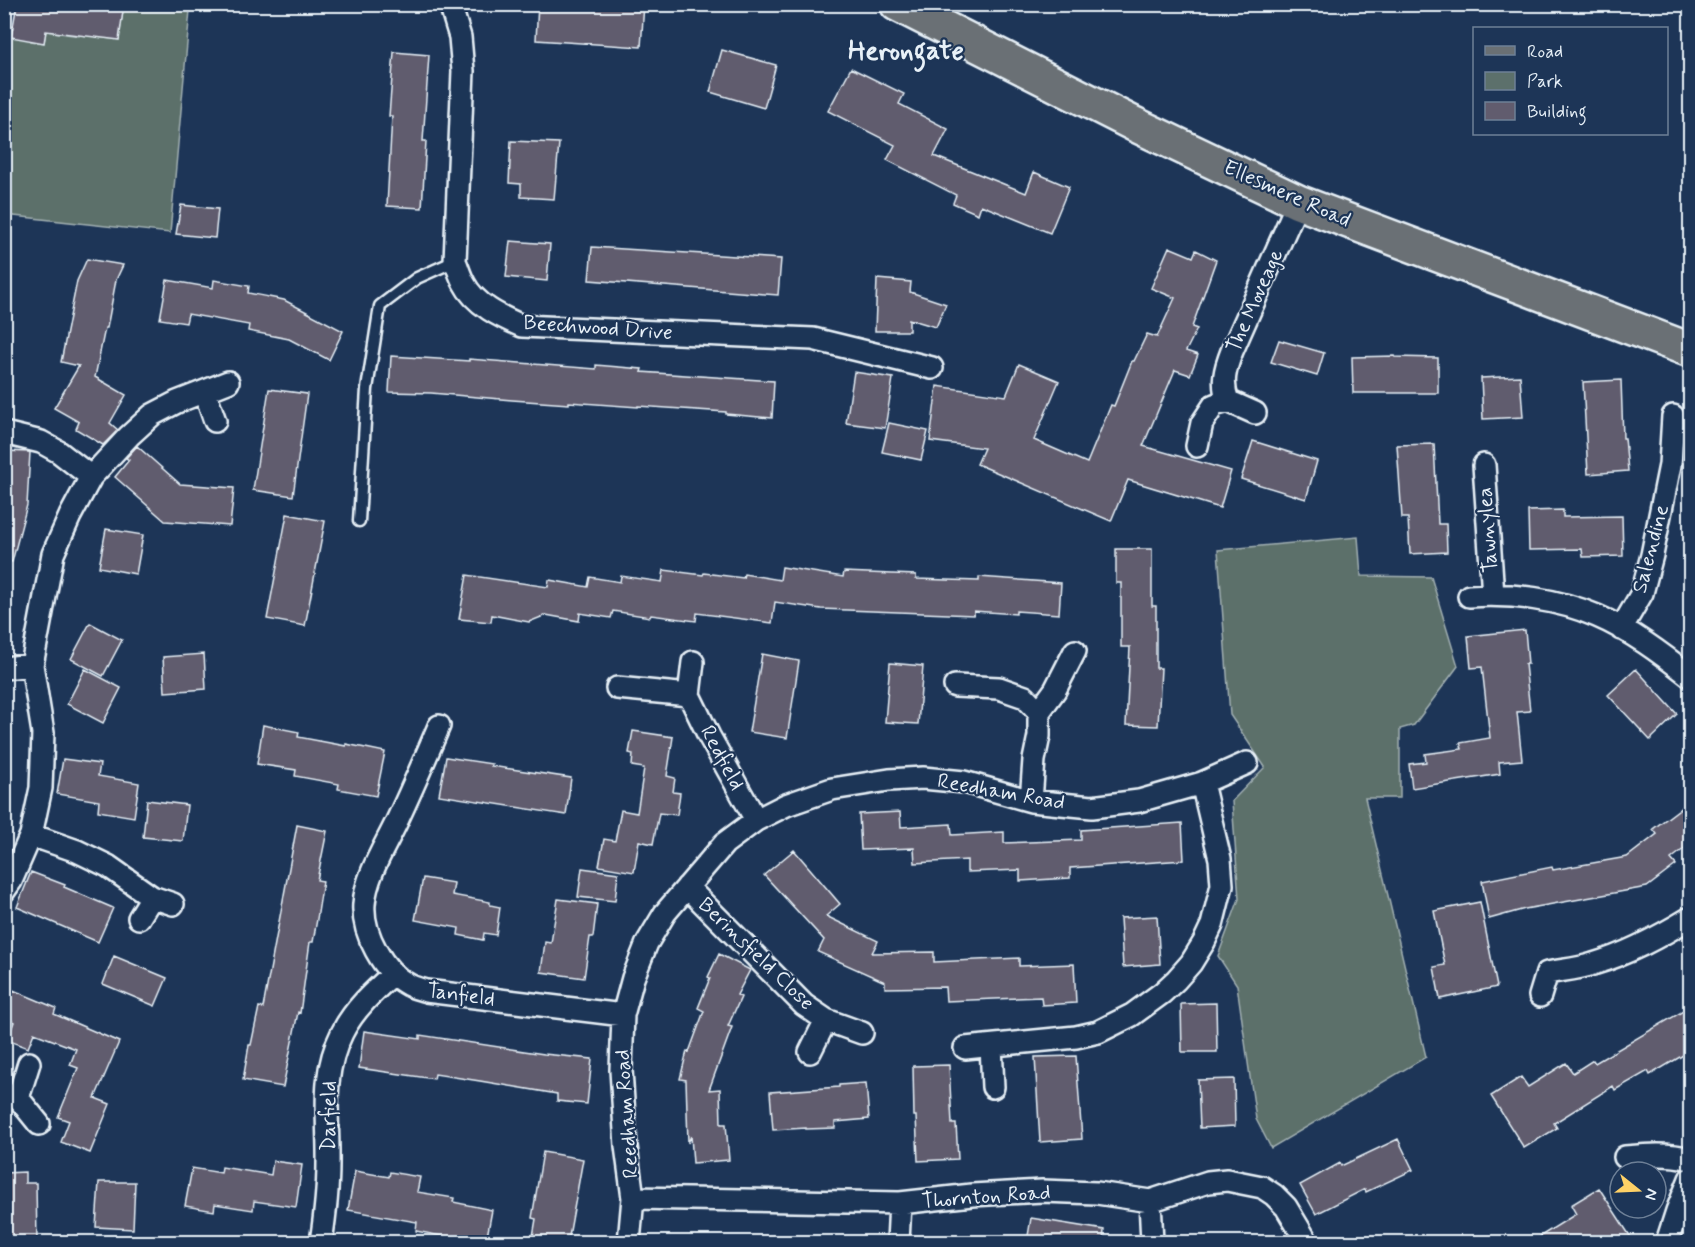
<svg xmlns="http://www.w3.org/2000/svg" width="1695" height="1247" font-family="Mynerve,sans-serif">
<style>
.green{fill:#5c706b;stroke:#a2b0b2;stroke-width:1.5}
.building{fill:#615c6e;stroke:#e8f1f8;stroke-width:1.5}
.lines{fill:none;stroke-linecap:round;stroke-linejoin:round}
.lane-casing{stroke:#e8f1f8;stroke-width:15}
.street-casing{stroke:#e8f1f8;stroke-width:26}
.primary-casing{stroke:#e8f1f8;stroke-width:38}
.lane{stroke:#1d3557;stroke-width:10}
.street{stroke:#1d3557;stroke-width:21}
.primary{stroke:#6a7074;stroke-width:33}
.labels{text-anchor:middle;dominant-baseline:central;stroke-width:4.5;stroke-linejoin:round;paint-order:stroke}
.street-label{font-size:21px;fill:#e8f1f8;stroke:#1d3557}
.district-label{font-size:27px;font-weight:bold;fill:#e8f1f8;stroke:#1d3557}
</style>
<rect width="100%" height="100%" fill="#1d3557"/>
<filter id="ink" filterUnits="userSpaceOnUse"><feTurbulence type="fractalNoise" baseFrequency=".0167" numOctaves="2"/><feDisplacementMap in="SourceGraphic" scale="12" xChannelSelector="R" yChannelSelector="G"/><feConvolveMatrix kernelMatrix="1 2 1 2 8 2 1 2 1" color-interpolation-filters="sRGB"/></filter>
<g filter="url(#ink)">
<!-- green -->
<path class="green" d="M126,6L190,10L170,233L5,215L4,60L10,25L32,35L31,41L44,43L46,31L79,36L83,10L97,37L119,40L123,9Z
M1358,537L1361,576L1431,577L1458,666L1414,725L1400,729V798H1365L1426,1057L1271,1148L1256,1119L1237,985L1218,956L1239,899L1232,801L1265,767L1230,715L1218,550Z"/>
<!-- building -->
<path class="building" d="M17,4H124L119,40L46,31L44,43L11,37Z
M538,4H644L641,47L536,40Z
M722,50L776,65L764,108L710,92Z
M394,52L429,55L423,141H426L422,208L387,206L392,116H389Z
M851,68L904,94L899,104L948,129L934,156L1026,193L1034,172L1069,187L1050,233L981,205L978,214L953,203L956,195L887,160L895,145L828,111Z
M511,141L559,143L554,199L521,197V184L509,183Z
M181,205L218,209L215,238L176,234Z
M510,241L550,244L547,281L506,277Z
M592,247L781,259L778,295L589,280Z
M1169,247L1193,257L1196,250L1216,260L1192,327L1197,329L1186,351L1198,355L1190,375L1175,370L1143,446L1231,471L1220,508L1128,480L1111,521L977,464L984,448L930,441L937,386L1006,396L1019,364L1059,381L1034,440L1087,463L1111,405L1114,406L1132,361H1134L1147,334L1157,337L1175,298L1151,288Z
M87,259L123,265L116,280L107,328H105L95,377L126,395L110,423L118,430L103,445L76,429L79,422L54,408L79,366L61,362L77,281Z
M877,279L911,282L910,292L946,304L936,327L909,319V331H875Z
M167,280L213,288L214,280L249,286L248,293L284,300L343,331L329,360L289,339L248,331L249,325L188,314L186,323L160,319Z
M1279,340L1324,353L1317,376L1271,362Z
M391,356L469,361V359L596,369V365L642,369L641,372L774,381L772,418L726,414V412L638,406V407L569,402V404L512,400L431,393L389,392Z
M1395,356V357L1438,358V393H1353L1352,357Z
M854,372L893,378L885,428L846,423Z
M1520,376L1523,417L1483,419L1481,378Z
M1621,380L1623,438H1625L1628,471L1588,474L1583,382Z
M269,389L307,394L293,496L253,490Z
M889,423L928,431L921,460L882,452Z
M1253,441L1317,461L1306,499L1241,479Z
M1434,444L1438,524H1446L1447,552L1410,554L1408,518H1402L1397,445Z
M137,446L180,484L234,488L230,526L165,521L115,477L129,460L126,458Z
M4,451L30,452L27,505L12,562L4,561Z
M1563,510V517L1622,516L1623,556L1583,557L1582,549L1529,550L1528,511Z
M287,514L325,521L305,626L267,619Z
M106,529L143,535L136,574L99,567Z
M1116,549H1152V606H1156V668H1161L1158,726L1126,725L1130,647H1121V583H1116Z
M782,567L843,577L844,572L916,575V579L979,581V577L1061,583L1059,614L1016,611V614L974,611V615L821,609L775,602L772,623L697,613L696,621L651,615L650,617L613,611L611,618L580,613L579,621L546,615L529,622L492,615L491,622L459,619L467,575L548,587L549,580L588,587L590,577L620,582L621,576L662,582L664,570L703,575L704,573L743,578L744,574L780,580Z
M90,623L122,640L103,676L71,659Z
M1525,630L1528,664H1525L1530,711L1517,712L1522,760L1499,762L1500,774L1412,788L1409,764L1426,762L1425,754L1462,749L1460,743L1490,738L1482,667L1471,668L1468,636Z
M204,654L206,689L165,692L163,657Z
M762,654L799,661L787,738L749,732Z
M890,663L923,666L918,724L885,722Z
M85,669L121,688L103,723L67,704Z
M1636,669L1677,714L1650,740L1608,695Z
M263,725L299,732L298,737L346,746V744L385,752L376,796L338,789L339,784L295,776L296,770L257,764Z
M633,731L673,737L667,776L675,778L673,792L680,793L677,815L659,813L653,844L639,841L634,872L599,866L604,839L615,841L621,810L637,813L644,768L632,766L633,754L629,753Z
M446,757L492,764L491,766L571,778L566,815L439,795Z
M63,759L100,764L98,776L139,783L134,817L98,811L99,801L57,794Z
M147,800L187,805L183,841L143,837Z
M1690,801V844L1671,859L1676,865L1647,887L1525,909L1489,919L1482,881L1552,867L1553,870L1627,857L1657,834L1653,829Z
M900,812L901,827L951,824L952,835L1004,832V843L1081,840V830L1182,823L1184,860L1070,868V878L1020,881V870L967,872V860L915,863L914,848L861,850L859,814Z
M297,825L327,831L317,880L323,881L317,919L313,942H310L300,1013L298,1012L283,1087L243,1080L249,1045H251L259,1007L263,1008Z
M794,850L840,904L826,916L878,941L872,953L934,952V962L1019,958V966L1074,964L1076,1003L1042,1005L1041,997L946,1001L945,987L885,988V982L818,952L824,940L764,875Z
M582,868L618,873L615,901L578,897Z
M31,872L65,885L64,887L113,908L98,942L17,907Z
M423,878L454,883L452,895L490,902V905L500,907L496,935L484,933L483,940L458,935L459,928L415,920Z
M558,899L597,904L593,937H590L584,978L541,972L545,942L551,943Z
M1480,902L1497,987L1440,999L1434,967L1445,965L1434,911Z
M1157,916L1160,964L1123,967L1120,918Z
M719,954L750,970L737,995L741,997L728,1026L732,1027L709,1090L720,1089L721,1124H726L729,1160L693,1163L691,1136L688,1143L686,1080L680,1079L687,1051L689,1052L704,1011L698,1008L710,978L708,977Z
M114,956L167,978L155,1006L103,984Z
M13,990L56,1008L54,1014L119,1042L95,1098L110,1104L90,1153L61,1142L69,1121L58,1117L78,1068L70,1065L76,1049L34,1033L28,1048L7,1040L14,1022L4,1018V1011Z
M1216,1003L1217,1052H1182L1181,1004Z
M1690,1007V1051L1650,1075L1648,1071L1615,1090L1613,1086L1554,1123L1557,1128L1524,1148L1491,1096L1521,1077L1528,1087L1566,1063L1573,1073L1593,1060L1595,1063Z
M364,1031L420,1039V1035L544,1054L592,1059L587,1104L557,1101V1094L480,1081L435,1074L434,1079L359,1068Z
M1076,1056L1082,1139L1040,1142L1035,1057Z
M949,1065L952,1124H956L958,1159L918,1161L916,1116H914L913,1066Z
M1234,1079L1235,1126L1200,1128L1198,1080Z
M866,1083L869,1119L835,1122V1128L806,1129V1128L773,1130L770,1092L839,1087V1085Z
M1398,1139L1413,1170L1366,1192L1365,1189L1316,1214L1300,1185L1340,1163L1341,1166Z
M543,1152L583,1159L568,1242H532L536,1219L532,1218Z
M273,1161L302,1165L296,1207L254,1201L253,1210L215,1204L214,1211L185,1206L192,1168L221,1173L222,1167L271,1175Z
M355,1171L389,1177L390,1172L420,1177L417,1192L454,1198L453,1202L492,1210L486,1242H470L416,1231L417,1222L348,1210Z
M25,1172V1183H36L37,1242H4V1173Z
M99,1182H135L133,1229L96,1227Z
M1599,1188L1634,1242H1531L1576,1214L1571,1205Z
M1031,1218L1104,1230L1103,1242H1027Z"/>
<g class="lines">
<!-- lane casing -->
<g class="lane-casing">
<path id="lane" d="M359,521L367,389L380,306L417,278L455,261"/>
</g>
<!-- street casing -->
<g class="street-casing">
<path id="street" d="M450,4L460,37L463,71L455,261C458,268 460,276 464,283C475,305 501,317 522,326L813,339L932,368
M205,392L215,421
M1255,413L1228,401C1221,383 1225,369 1232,351L1298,202
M4,433L41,442L59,452L91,477
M1197,446L1202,423L1214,405L1228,401
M1484,465L1493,595
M1469,596C1511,593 1558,599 1597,616C1630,630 1662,654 1690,676
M1621,629L1642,593L1652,555L1670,465L1673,416
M693,662L689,695L709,736L756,820
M4,668L32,665
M955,686L999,688L1025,697L1039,712
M617,688L689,695
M439,726C425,759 411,791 396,823C384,848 366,876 364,904C362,933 383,972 409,985C414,988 421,989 426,991L623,1015
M1031,801L1034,760L1039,736V712L1055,690L1075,651
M31,835L77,851L108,866L152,897L173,904
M687,887L804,1005L826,1020L862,1033
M4,891L11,881L31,835L41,788L43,733L32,665L53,554L70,516L91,477L129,436L152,415L177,402L228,382
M139,918L152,897
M1540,996L1547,973C1562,970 1578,969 1593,964C1628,954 1659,937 1690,918
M991,1046L993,1087
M965,1048L1076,1037L1098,1032L1132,1015L1162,993L1176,980L1191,963L1204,942L1212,925L1222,885L1220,859L1202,783
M810,1052L826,1020
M4,1094L18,1098L39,1124
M18,1098L29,1063
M1625,1157C1647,1155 1669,1153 1690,1159
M633,1198L900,1203L972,1195L1042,1191L1097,1193L1150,1201L1208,1182L1227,1180L1262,1187L1274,1195L1286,1207L1307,1242
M1150,1201L1152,1242
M321,1242C325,1216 328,1191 328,1164C329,1117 320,1077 342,1033C354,1009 374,991 393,974
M629,1242L633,1198L626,1146L621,1070L623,1015L633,978L647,943L665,913L725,843L756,820L786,805L832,789L889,780L923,778L964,782L1031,801L1092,807L1139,801L1202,783L1247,763
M898,1242L900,1203
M1667,1242L1677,1211L1690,1179"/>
</g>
<!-- primary casing -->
<g class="primary-casing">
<path id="primary" d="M897,4L1134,124L1298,202L1690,350"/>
</g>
<!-- lane -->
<use href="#lane" class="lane"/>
<!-- street -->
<use href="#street" class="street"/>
<!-- primary -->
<use href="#primary" class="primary"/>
</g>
</g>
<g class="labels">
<!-- street labels -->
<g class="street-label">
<text transform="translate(1287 194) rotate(24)">Ellesmere Road</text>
<text transform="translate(1255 301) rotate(-66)">The Moveage</text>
<text transform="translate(598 328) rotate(4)">Beechwood Drive</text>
<text transform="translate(1488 530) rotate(-94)">Tawnylea</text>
<text transform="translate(1651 549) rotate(-75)">Salendine</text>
<text transform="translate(722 758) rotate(62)">Redfield</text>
<text transform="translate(1001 792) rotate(10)">Reedham Road</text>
<text transform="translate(756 954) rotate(44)">Berinsfield Close</text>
<text transform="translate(461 995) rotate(8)">Tanfield</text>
<text transform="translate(627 1114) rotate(-94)">Reedham Road</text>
<text transform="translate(329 1116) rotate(-89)">Darfield</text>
<text transform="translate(986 1197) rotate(-4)">Thornton Road</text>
</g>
<!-- district labels -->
<g class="district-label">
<text x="906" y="51">Herongate</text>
</g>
</g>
<!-- margin -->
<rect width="1695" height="1247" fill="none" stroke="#1d3557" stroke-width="24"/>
<rect x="12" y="12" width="1671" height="1223" fill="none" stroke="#e8f1f8" stroke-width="2" filter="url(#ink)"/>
<!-- legend -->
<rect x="1473" y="27" width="195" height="108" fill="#1d3557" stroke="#6e8097" stroke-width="1.5"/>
<rect x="1485" y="46" width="30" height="9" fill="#6a7074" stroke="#6e8097" stroke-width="1.5"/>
<text x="1527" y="57" font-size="18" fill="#e8f1f8">Road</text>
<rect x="1485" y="72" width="30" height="18" fill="#5c706b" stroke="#6e8097" stroke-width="1.5"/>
<text x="1527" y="87" font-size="18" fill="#e8f1f8">Park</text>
<rect x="1485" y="102" width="30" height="18" fill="#615c6e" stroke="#6e8097" stroke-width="1.5"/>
<text x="1527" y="117" font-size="18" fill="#e8f1f8">Building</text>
<!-- north arrow -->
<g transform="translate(1638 1190) rotate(108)"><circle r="28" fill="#1d3557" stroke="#6e8097" stroke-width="1.5"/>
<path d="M0-4.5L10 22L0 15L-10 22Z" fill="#ffd166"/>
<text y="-9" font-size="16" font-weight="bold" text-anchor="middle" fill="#e8f1f8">N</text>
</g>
</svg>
